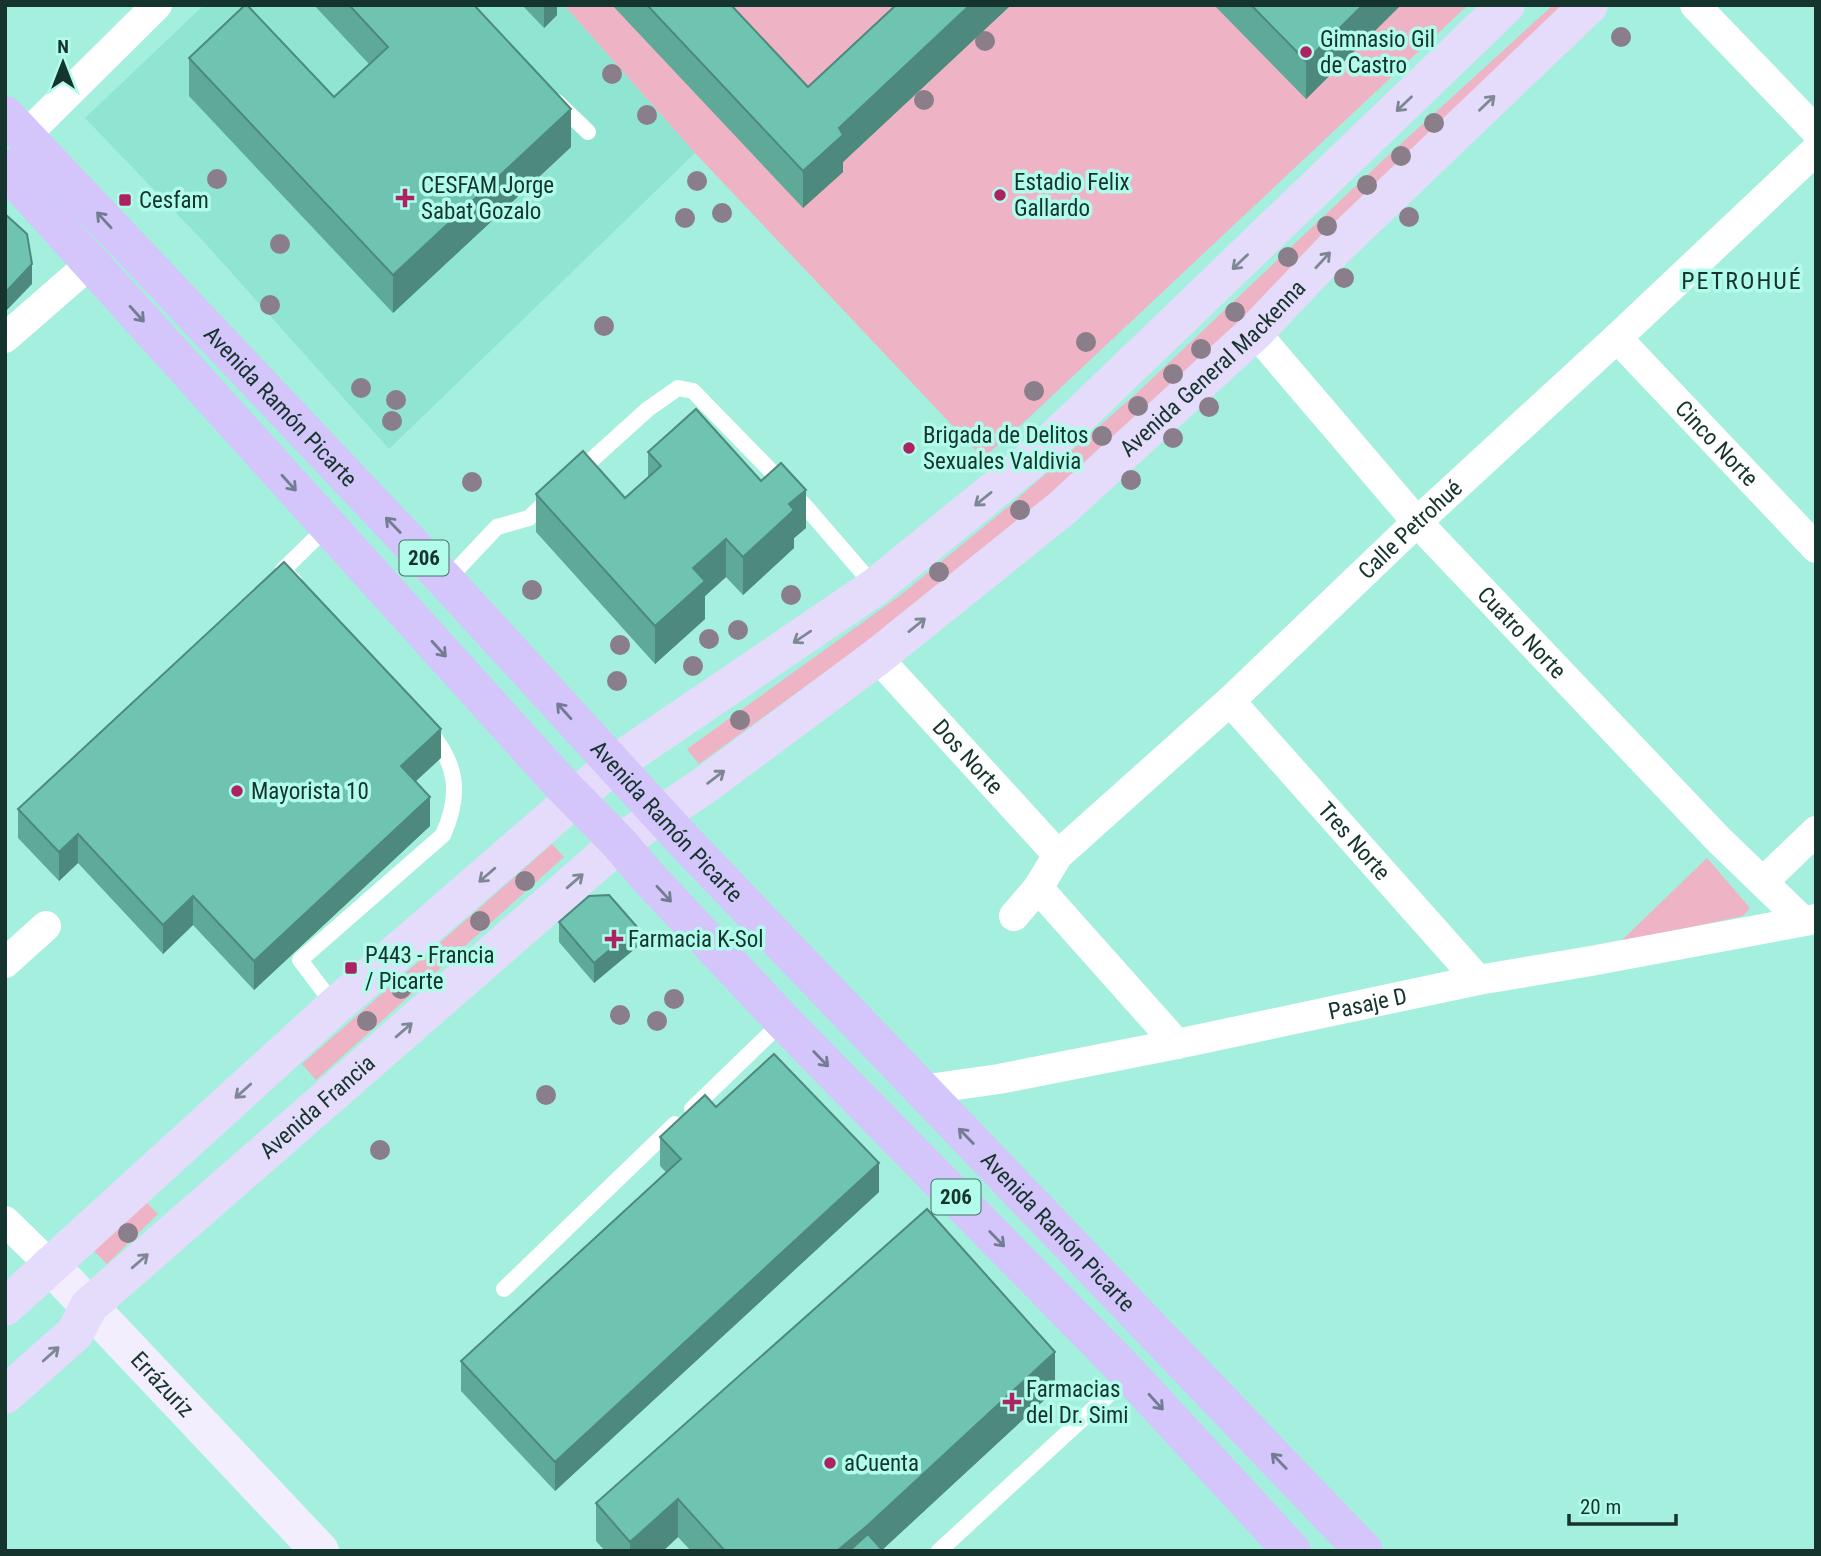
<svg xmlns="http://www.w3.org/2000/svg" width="1821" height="1556" font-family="'Roboto Condensed',sans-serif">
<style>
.built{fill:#8fe5d1}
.green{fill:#efb3c6}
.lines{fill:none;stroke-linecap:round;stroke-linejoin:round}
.lane{stroke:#fff;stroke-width:16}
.street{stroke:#fff;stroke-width:30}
.secondary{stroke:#f2eefe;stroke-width:38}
.primary{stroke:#e5dcfc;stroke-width:38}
.highway{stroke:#d4c5fa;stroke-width:38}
.tree{fill:#897e89}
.wall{fill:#5fa998}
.shaded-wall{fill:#4d897c}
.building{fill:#6ec4b1;stroke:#4d897c;stroke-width:2}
.oneway{stroke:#7d8894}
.oneway2{stroke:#747c94}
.poi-dot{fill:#ac2263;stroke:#b1fcea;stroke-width:2.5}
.labels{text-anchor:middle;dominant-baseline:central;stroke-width:7;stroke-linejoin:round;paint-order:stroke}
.shield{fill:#b1fcea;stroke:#447066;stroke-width:2}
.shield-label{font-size:21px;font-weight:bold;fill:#15342d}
.poi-label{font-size:23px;fill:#15342d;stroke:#b1fcea;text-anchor:start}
.street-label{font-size:23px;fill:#15342d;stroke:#b1fcea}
.neighbourhood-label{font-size:24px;letter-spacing:2px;fill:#15342d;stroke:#b1fcea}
</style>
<rect width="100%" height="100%" fill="#a4efdd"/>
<!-- built -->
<path class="built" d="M204,5H564L695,153L389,449L205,243L85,118Z"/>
<!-- green -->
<path class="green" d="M564,5H1468L1021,425L983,458L695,153Z
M1553,5H1576L1057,493L884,629L699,764L687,749L902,594L1015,501L1139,391L1381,162Z
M552,844L564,857L316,1080L302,1064Z
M1707,858L1750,908L1743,916L1620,942Z
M145,1201L158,1214L107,1264L94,1251Z"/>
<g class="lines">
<!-- lane -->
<path class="lane" d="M557,102L588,132
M575,475L648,409L678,388L693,391L806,507L875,587
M294,581L283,570L328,526
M446,581L497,527L529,518L551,497
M335,1006L300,960L443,835C461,795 458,764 428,730
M692,1109L783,1021
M504,1289L675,1124
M939,1551L1130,1375"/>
<!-- street -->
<g class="street">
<path d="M1695,5L1816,131"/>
<path d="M25,136L157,5"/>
<path id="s1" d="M1255,332L1417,522L1718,839L1803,921"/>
<path d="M5,338L91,263"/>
<path id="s2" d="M1617,338L1816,548"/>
<path id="s3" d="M877,657L1058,855"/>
<path id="s4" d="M1230,701L1478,980"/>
<path d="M1764,881L1816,831"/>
<path d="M1038,888L1177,1044"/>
<path id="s5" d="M1014,916L1038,888L1058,855L1230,701L1417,522L1617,338L1816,150"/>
<path d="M5,963L46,926"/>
<path id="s6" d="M921,1090L999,1079L1177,1044L1478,980L1591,961L1816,919"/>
<path d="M5,1221L50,1265"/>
</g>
<!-- secondary -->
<path class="secondary" id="s7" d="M50,1265L320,1551"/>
<!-- primary -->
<g class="primary">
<path d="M5,1307L335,1006L613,765L875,587L1041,452L1506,5"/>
<path id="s8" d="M5,1395L75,1333L89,1306L619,843L705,785L877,657L1061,509L1255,332L1334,249L1589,5"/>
</g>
<!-- highway -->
<g class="highway">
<path id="s9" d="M5,115L446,581L684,841L1364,1551"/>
<path d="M5,168L561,784L619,843L647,876L783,1021L1130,1375L1292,1551"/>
</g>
</g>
<!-- trees -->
<g class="tree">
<circle cx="1621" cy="37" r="10"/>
<circle cx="985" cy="41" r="10"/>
<circle cx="612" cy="74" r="10"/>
<circle cx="924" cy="100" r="10"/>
<circle cx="647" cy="115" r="10"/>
<circle cx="1434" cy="123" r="10"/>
<circle cx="1401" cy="156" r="10"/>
<circle cx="217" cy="179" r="10"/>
<circle cx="697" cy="181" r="10"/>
<circle cx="1367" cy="185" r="10"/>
<circle cx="722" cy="213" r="10"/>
<circle cx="1409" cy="217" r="10"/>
<circle cx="685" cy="218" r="10"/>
<circle cx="1327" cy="226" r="10"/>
<circle cx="280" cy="244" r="10"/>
<circle cx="1288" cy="257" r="10"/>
<circle cx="1344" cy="278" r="10"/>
<circle cx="270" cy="305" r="10"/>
<circle cx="1235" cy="312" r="10"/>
<circle cx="604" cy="326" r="10"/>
<circle cx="1086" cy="342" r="10"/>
<circle cx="1201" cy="349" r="10"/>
<circle cx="1173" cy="374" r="10"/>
<circle cx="361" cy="388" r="10"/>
<circle cx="1034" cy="391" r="10"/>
<circle cx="396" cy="400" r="10"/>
<circle cx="1138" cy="406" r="10"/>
<circle cx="1209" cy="407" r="10"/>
<circle cx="392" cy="421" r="10"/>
<circle cx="1102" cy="436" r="10"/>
<circle cx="1173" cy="438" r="10"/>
<circle cx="1131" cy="480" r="10"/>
<circle cx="472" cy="482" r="10"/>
<circle cx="1020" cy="510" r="10"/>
<circle cx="939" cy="572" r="10"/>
<circle cx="532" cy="590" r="10"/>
<circle cx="791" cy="595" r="10"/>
<circle cx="738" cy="630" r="10"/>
<circle cx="709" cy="639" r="10"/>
<circle cx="620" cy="645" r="10"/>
<circle cx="693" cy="666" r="10"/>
<circle cx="617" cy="681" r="10"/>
<circle cx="740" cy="720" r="10"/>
<circle cx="525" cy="881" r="10"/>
<circle cx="480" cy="921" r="10"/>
<circle cx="401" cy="989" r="10"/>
<circle cx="674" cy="999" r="10"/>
<circle cx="620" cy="1015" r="10"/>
<circle cx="367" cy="1021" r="10"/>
<circle cx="657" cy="1021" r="10"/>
<circle cx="546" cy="1095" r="10"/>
<circle cx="380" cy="1150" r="10"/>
<circle cx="128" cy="1233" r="10"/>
</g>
<!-- wall -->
<path class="wall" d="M314,5H474L571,147L393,313L189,96V58L334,97L369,64Z
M522,5H557V15L544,28Z
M612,5H731L808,87L896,5H1011L843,162V172L803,208Z
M1214,5H1401L1306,99Z
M648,452L761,481L806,528L794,538V548L743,595L726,577L705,596V619L655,664L536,532V494L625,498L648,478Z
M441,758L415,781L430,826L254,990L193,925L163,954L78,863L59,881L18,838V809Z
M559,922L637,947L594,983L559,942Z
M716,1107L879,1192L555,1491L461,1391V1361L666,1172L660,1166V1137Z
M1055,1390L882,1550L883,1551H691L678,1537L663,1551H605L596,1541V1503Z"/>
<!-- shaded-wall -->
<path class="shaded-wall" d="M544,5H557V15L544,28Z
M970,5H1011L843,162V172L803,208V171L839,128Z
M1363,5H1401L1306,99V61Z
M571,109V147L393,313V275Z
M32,264V284L5,312V293Z
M806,490V528L794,538V548L743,595V557L789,504Z
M726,539V577L705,596V619L655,664V626L693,568Z
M441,729V758L401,795V766Z
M430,797V826L254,990V961Z
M78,834V863L59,881V852Z
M193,896V925L163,954V925Z
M637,927V947L594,983V963Z
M879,1163V1192L555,1491V1462Z
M1055,1352V1390L881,1551H837Z
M678,1499V1537L663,1551H630V1542Z"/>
<!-- building -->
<path class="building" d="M245,5H247L334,97L388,47L349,5H474L571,109L393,275L189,58Z
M647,5H731L808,87L896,5H970L839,128L843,135L803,171Z
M1251,5H1363L1306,61Z
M5,214L27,234L32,264L5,293Z
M696,409L761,481L781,463L806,490L789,504L794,510L743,557L726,539L693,568L705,581L655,626L536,494L583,451L625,498L661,466L648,452Z
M284,562L441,729L401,766L430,797L254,961L193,896L163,925L78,834L59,852L18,809Z
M609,895L637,927L594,963L559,922L589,896Z
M774,1054L879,1163L555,1462L461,1361L681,1159L660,1137L705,1095L716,1107Z
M927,1209L1055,1352L868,1525L837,1551H725L678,1499L630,1542L596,1503Z
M868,1534L883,1551H849Z"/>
<!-- one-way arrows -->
<defs><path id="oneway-shaft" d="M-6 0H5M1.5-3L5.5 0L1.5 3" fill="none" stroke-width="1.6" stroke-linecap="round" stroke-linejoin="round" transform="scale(1.75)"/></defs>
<g class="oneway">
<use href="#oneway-shaft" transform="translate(1487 103) rotate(-44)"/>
<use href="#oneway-shaft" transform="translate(1404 104) rotate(136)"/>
<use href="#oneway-shaft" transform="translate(1323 260) rotate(-47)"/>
<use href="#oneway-shaft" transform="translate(1240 262) rotate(136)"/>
<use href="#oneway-shaft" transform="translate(983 499) rotate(141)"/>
<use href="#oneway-shaft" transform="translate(917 625) rotate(-39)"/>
<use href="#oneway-shaft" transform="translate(802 637) rotate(146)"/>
<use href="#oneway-shaft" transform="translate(716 777) rotate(-37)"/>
<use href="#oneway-shaft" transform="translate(487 875) rotate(139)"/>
<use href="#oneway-shaft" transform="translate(575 881) rotate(-41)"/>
<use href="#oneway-shaft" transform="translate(404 1030) rotate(-41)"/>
<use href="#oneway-shaft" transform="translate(243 1091) rotate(138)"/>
<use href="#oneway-shaft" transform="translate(140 1261) rotate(-41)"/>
<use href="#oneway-shaft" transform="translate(51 1354) rotate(-42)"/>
</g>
<g class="oneway2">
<use href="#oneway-shaft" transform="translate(104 220) rotate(-133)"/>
<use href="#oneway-shaft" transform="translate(137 314) rotate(48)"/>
<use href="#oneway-shaft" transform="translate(289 483) rotate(48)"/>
<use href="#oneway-shaft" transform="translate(393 525) rotate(-134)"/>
<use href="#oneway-shaft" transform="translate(439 649) rotate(48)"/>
<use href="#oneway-shaft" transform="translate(564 711) rotate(-132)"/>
<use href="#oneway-shaft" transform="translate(664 894) rotate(47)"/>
<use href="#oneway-shaft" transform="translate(821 1059) rotate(46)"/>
<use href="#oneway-shaft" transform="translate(966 1136) rotate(-134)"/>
<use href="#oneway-shaft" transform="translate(997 1239) rotate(46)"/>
<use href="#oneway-shaft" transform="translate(1156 1402) rotate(48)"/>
<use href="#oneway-shaft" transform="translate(1279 1461) rotate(-134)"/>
</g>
<!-- markers -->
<g class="poi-dot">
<circle cx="1306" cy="52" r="7"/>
<circle cx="1000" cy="195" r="7"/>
<path d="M401.5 187.5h7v7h7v7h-7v7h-7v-7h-7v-7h7z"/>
<rect x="118" y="193" width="14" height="14" rx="3.5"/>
<circle cx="909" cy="448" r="7"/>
<circle cx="237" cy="791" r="7"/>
<path d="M610.5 928.5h7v7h7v7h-7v7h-7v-7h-7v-7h7z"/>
<rect x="344" y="961" width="14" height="14" rx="3.5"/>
<path d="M1008.5 1391.5h7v7h7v7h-7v7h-7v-7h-7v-7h7z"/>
<circle cx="830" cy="1463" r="7"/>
</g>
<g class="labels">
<!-- shield labels -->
<g class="shield">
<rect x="399.5" y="540.5" width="49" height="35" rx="5"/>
<rect x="931.5" y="1179.5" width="49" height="35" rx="5"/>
</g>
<g class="shield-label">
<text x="424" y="558">206</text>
<text x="956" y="1197">206</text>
</g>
<!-- poi labels -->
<g class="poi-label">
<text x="1320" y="39">Gimnasio Gil<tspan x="1320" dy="26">de Castro</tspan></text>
<text x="1014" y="182">Estadio Felix<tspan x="1014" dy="26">Gallardo</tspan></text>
<text x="421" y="185">CESFAM Jorge<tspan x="421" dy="26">Sabat Gozalo</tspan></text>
<text x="139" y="200">Cesfam</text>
<text x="923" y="435">Brigada de Delitos<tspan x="923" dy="26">Sexuales Valdivia</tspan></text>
<text x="251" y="791">Mayorista 10</text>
<text x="628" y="939">Farmacia K-Sol</text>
<text x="365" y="955">P443 - Francia<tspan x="365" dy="26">/ Picarte</tspan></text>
<text x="1026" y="1389">Farmacias<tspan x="1026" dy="26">del Dr. Simi</tspan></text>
<text x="844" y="1463">aCuenta</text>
</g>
<!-- street labels -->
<g class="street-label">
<text stroke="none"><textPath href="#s8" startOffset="1589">Avenida General Mackenna</textPath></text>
<text stroke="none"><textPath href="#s9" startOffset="401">Avenida Ramón Picarte</textPath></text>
<text stroke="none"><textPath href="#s2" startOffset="145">Cinco Norte</textPath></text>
<text stroke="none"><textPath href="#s5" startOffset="555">Calle Petrohué</textPath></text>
<text stroke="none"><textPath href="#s1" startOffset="402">Cuatro Norte</textPath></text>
<text stroke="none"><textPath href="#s3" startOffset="135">Dos Norte</textPath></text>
<text stroke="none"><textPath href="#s9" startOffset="968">Avenida Ramón Picarte</textPath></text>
<text stroke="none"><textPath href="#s4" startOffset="187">Tres Norte</textPath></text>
<text stroke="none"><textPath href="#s6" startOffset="455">Pasaje D</textPath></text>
<text stroke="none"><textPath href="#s8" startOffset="427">Avenida Francia</textPath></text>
<text stroke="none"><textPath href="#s9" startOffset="1535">Avenida Ramón Picarte</textPath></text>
<text stroke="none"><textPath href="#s7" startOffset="164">Errázuriz</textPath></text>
</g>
<!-- neighbourhood labels -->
<g class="neighbourhood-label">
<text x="1742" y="281">PETROHUÉ</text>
</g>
</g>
<!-- border -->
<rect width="1821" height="1556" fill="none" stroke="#15342d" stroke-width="14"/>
<!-- north arrow -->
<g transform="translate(63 63)" stroke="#b1fcea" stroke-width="5" paint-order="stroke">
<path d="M0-5L12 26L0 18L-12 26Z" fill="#15342d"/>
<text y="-10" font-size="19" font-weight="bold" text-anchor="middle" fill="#15342d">N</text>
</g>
<!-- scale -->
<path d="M1569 1514v10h107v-10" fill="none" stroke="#15342d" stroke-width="3.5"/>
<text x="1580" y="1514" font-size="21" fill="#15342d" stroke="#b1fcea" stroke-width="5" paint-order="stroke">20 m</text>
</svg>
